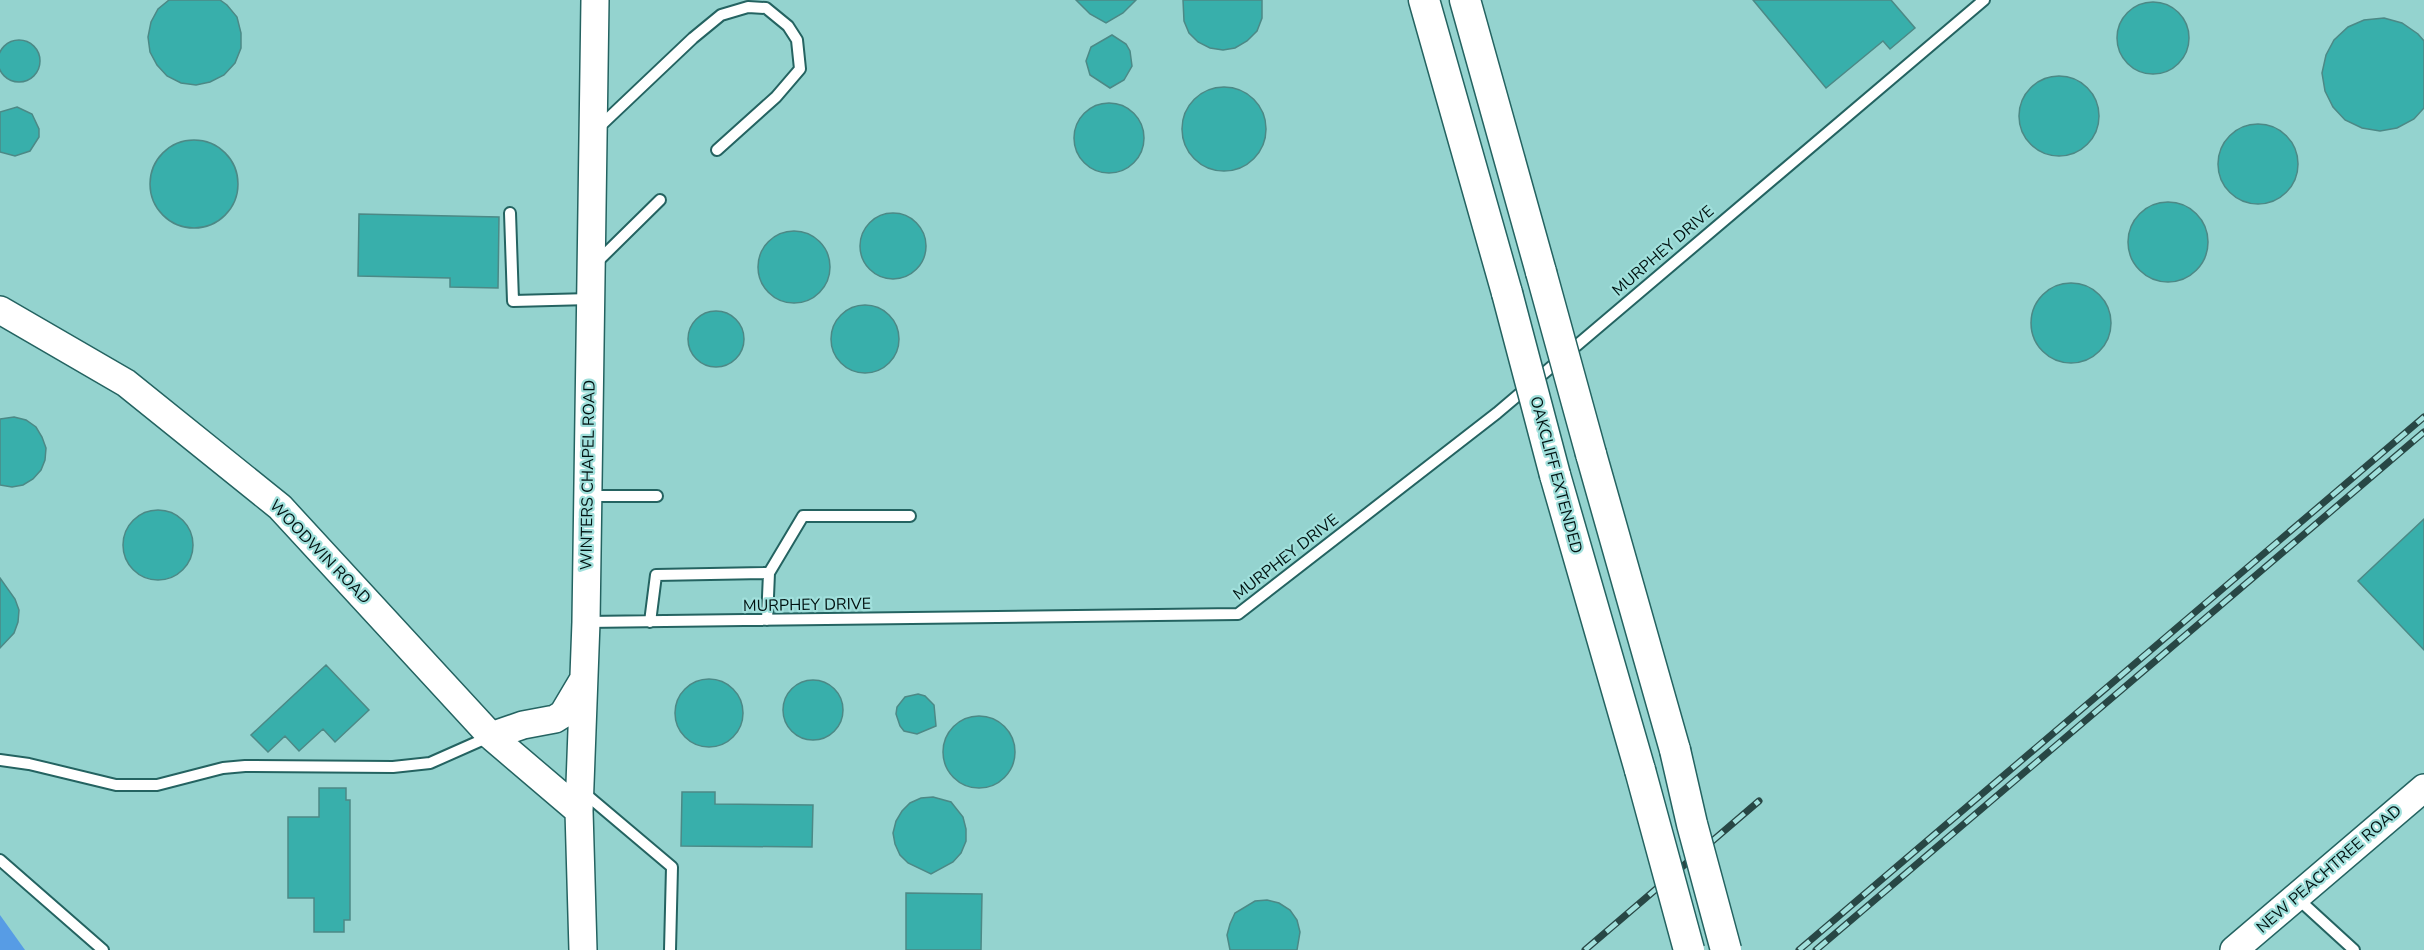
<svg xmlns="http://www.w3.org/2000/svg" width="2424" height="950" font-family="'Nunito Sans',sans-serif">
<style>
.water{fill:#579ce5}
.building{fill:#38afab;stroke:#4c8986;stroke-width:1.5}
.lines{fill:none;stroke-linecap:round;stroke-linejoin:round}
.service-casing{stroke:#246361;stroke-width:14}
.tertiary-casing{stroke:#246361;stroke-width:30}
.secondary-casing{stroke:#246361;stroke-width:33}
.service{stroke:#fff;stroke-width:10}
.tertiary{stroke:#fff;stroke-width:27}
.secondary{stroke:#fff;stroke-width:30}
.rail-casing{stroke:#284745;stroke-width:7}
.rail{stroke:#a1e0dc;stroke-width:4.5;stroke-dasharray:14;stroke-linecap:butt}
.secondary-bridge-casing{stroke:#246361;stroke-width:33;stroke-linecap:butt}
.secondary-bridge{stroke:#fff;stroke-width:30}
.labels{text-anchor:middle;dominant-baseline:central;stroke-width:4.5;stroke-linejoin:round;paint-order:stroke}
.street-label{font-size:16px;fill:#001211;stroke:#a1e0dc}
</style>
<rect width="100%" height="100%" fill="#94d3cf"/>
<!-- water -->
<path class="water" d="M0,915L25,950H0Z"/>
<!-- building -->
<path class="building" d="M169,0H220L227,5L237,17L241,33V48L235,63L224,75L210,82L196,85L181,83L167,76L157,65L150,52L148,37L151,22L158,9Z
M1076,0H1136L1123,13L1106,23L1090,14Z
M1183,0H1262V18L1257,31L1247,41L1235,48L1223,50L1210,48L1198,42L1189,33L1184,21Z
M1753,0H1891L1915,28L1890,49L1883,41L1826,88Z
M2117 38a36 36 0 1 1 72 0a36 36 0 1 1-72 0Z
M2384,18L2402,23L2418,34L2424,41V108L2414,119L2397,128L2380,131L2362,128L2345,120L2333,107L2325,91L2322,73L2326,55L2334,40L2348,27L2364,20Z
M1112,35L1126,44L1130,51L1132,66L1124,80L1110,88L1090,75L1086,61L1091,47Z
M-2 61a21 21 0 1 1 42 0a21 21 0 1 1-42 0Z
M2019 116a40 40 0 1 1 80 0a40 40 0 1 1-80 0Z
M1182 129a42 42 0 1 1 84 0a42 42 0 1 1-84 0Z
M1074 138a35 35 0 1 1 70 0a35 35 0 1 1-70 0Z
M17,107L32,114L39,129V137L30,151L15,156L0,152V112Z
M2218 164a40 40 0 1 1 80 0a40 40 0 1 1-80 0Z
M150 184a44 44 0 1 1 88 0a44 44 0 1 1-88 0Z
M2128 242a40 40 0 1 1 80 0a40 40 0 1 1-80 0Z
M860 246a33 33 0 1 1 66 0a33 33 0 1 1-66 0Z
M359,214L499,217L498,288L450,287V278L358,276Z
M758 267a36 36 0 1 1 72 0a36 36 0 1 1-72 0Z
M2031 323a40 40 0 1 1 80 0a40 40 0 1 1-80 0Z
M831 339a34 34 0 1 1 68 0a34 34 0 1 1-68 0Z
M688 339a28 28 0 1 1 56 0a28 28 0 1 1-56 0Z
M14,417L26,420L36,427L42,437L46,448L45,460L41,470L33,479L23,485L12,487L0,485V419Z
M123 545a35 35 0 1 1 70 0a35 35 0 1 1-70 0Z
M2424,519V650L2358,581Z
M0,578L15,599L19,610L18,622L14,633L0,648Z
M326,665L369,710L335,742L323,729L299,751L285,736L268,752L251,735Z
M675 713a34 34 0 1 1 68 0a34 34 0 1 1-68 0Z
M783 710a30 30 0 1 1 60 0a30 30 0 1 1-60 0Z
M918,694L925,696L934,705L936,726L917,734L904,731L900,726L896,714L897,707L905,697Z
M943 752a36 36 0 1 1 72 0a36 36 0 1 1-72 0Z
M319,788H346V800H350V920H344V932H314V898H288V817H319Z
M682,792H715V804L813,805L812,847L681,846Z
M933,797L951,802L963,817L966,829V841L961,853L953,862L931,874L908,863L900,855L895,844L893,833L896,821L902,811L910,803L921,798Z
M906,893L982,894L981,950H906Z
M1267,900L1279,903L1290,910L1297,920L1300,932L1297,950H1230L1227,935L1230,924L1235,913L1255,901Z"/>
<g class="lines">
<!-- service casing -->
<g class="service-casing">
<path id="service" d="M597,129L693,38L721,15L748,7L766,8L788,26L797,40L800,69L776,97L717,150
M510,213L513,301L590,299
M596,263L660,200
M588,496H657
M767,620L769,573L803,516H910
M586,622L1238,614L1497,413L1984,0
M650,622L656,575L769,573
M0,760L29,764L116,785H157L223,768L245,766L393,767L430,763L491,736
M582,791L672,867L670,950
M0,860L103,950
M2296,897L2354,950"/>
</g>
<!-- tertiary casing -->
<g class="tertiary-casing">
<path id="tertiary" d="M0,310L126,383L280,507L491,736L579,811
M491,736L523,725L555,719L563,714L582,682
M583,950L579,811L586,622L595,0
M2234,950L2424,788"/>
</g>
<!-- secondary casing -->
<g class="secondary-casing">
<path id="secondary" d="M1424,0L1507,293
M1465,0L1541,272
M1591,454L1675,750
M1555,475L1640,770"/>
</g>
<!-- service -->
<use href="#service" class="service"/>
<!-- tertiary -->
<use href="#tertiary" class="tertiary"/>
<!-- secondary -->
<use href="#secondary" class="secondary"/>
<!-- rail casing -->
<g class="rail-casing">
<path id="rail" d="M1585,950L1759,801
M1799,950L2424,417
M1816,950L2424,432"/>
</g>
<!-- rail -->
<use href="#rail" class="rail"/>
<!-- secondary-bridge casing -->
<g class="secondary-bridge-casing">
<path id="secondary-bridge" d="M1541,272L1591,454
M1507,293L1555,475
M1675,750L1692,824L1726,950
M1640,770L1689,950"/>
</g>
<!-- secondary-bridge -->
<use href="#secondary-bridge" class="secondary-bridge"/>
</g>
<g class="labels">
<!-- street labels -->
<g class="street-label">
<text transform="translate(1663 251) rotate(-41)">MURPHEY DRIVE</text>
<text transform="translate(588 475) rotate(-89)">WINTERS CHAPEL ROAD</text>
<text transform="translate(1556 475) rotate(75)">OAKCLIFF EXTENDED</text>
<text transform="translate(320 552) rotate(46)">WOODWIN ROAD</text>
<text transform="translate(1286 557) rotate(-38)">MURPHEY DRIVE</text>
<text transform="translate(807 605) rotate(-1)">MURPHEY DRIVE</text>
<text transform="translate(2329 869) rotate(-41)">NEW PEACHTREE ROAD</text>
</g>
</g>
</svg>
